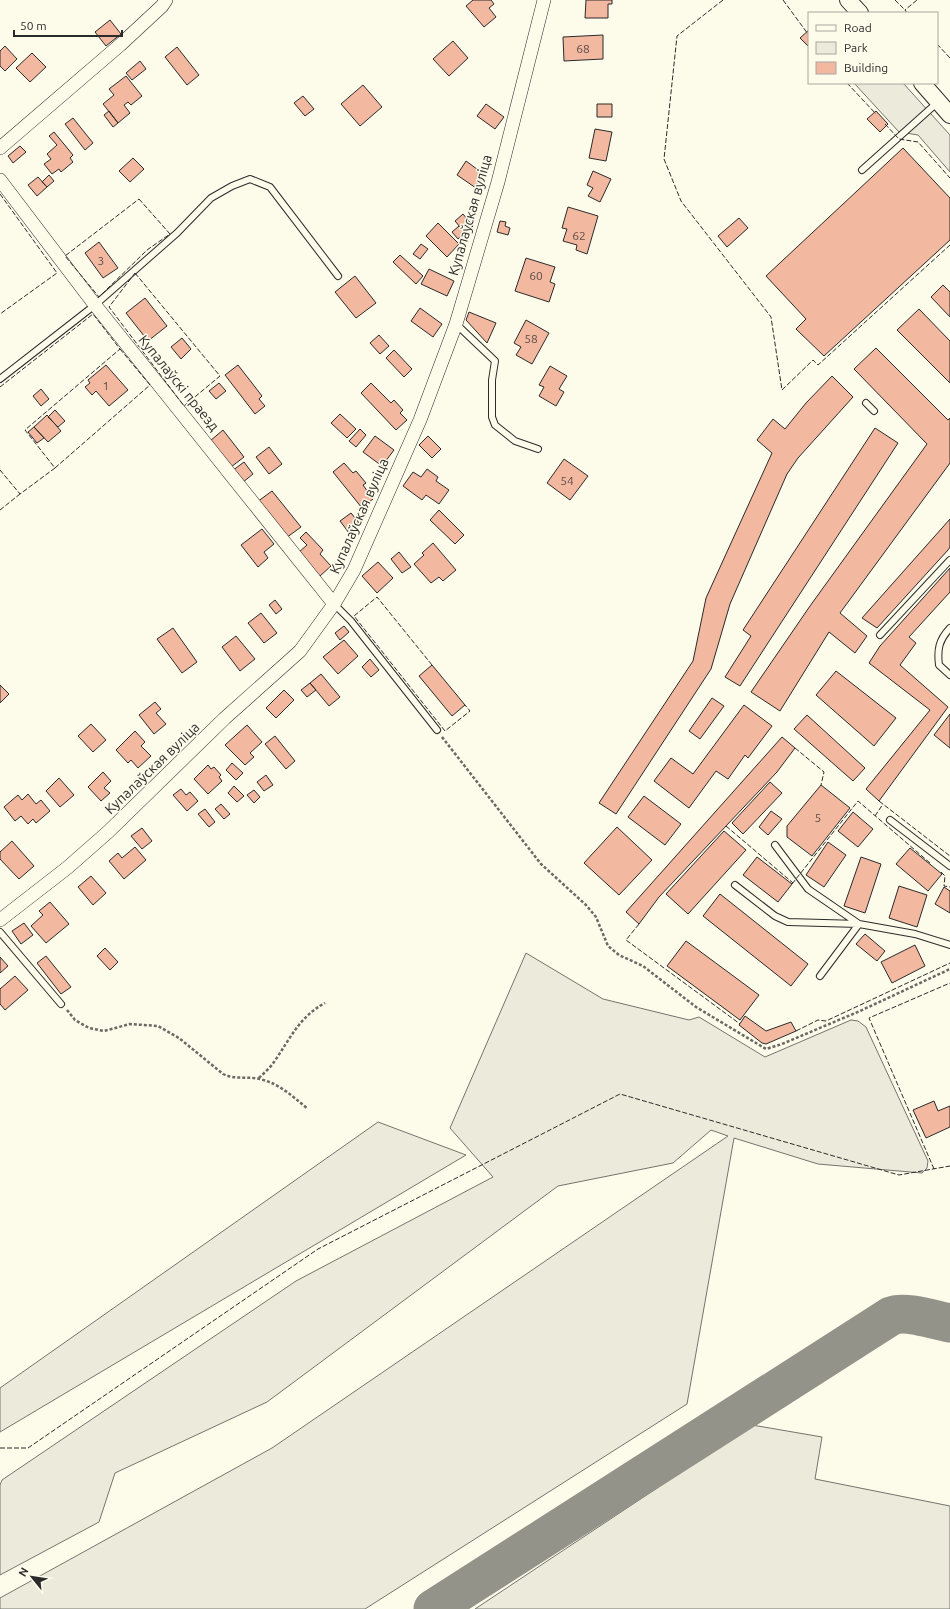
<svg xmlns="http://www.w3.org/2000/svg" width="950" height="1609" font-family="Ubuntu,sans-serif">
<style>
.green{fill:#ecebdb;stroke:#74746e}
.parking{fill:#eceadb;stroke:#74746e}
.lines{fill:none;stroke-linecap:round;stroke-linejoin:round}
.taxiway{stroke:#94938a;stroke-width:39}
.building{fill:#f2b8a0;stroke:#2b2b2b}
.service-casing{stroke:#2b2b2b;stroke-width:8}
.minor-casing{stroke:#2b2b2b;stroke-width:14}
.tertiary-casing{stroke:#2b2b2b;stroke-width:18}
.path{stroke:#6a6964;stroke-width:2.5;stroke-dasharray:3 2;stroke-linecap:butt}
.service{stroke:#fdfbea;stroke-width:6}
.minor{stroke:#fdfbea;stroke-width:13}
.tertiary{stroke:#fdfbea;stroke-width:16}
.fence{stroke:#2b2b2b;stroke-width:1;stroke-dasharray:5 2;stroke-linecap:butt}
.labels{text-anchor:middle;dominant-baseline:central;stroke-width:3;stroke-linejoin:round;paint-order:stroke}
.number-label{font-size:12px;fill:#5d4e48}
.street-label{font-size:14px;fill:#2b2b2b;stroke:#fdfbea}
</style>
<rect width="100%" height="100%" fill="#fdfbea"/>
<!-- green -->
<path class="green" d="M526,953L603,999L689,1020L699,1017L765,1057L851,1020L858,1021L866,1027L928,1161L927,1168L922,1173L818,1164L734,1138L687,1404L365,1609H0V1598L272,1448L728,1136L711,1130L673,1163L558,1186L267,1402L115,1473L99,1522L0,1575V1485L2,1480L296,1281L493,1177L450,1128Z
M378,1122L466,1155L0,1432V1388Z
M752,1425L822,1437L815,1479L950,1506V1609H475Z"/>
<!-- parking -->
<path class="parking" d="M854,83H903L950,135V172L918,135L899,132Z"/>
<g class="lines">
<!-- taxiway -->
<path class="taxiway" d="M433,1609L891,1316C905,1310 934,1320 950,1323"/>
</g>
<!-- building -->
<path class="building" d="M473,0H491L494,4L489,8L496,17L484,27L466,6Z
M586,0H612V4H608V18H585Z
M110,20L121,34L106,46L95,32Z
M809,30V47L800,38Z
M603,35V59L564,61L563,37Z
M453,41L468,58L449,76L433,59Z
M5,46L17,59L5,71L0,66V51Z
M177,47L199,75L187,85L165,57Z
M32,53L46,67L30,82L16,68Z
M140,61L146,69L132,80L126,73Z
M126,76L142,96L131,105L128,102L124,105L130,113L118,123L103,104L114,95L109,89Z
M363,85L382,107L360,126L341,104Z
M303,96L314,109L305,116L294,103Z
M486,104L504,117L495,129L477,116Z
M597,104H612V117H597Z
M109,111L118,123L113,127L104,115Z
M876,111L888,124L880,132L867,119Z
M73,118L93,143L85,150L65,124Z
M595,129L612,132L606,161L589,158Z
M54,132L73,155L70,158L73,162L61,172L59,169L52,174L44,164L51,159L47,154L57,145L49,136Z
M20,146L26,152L13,163L8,156Z
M903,148L950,198V240L824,356L796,329L806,319L766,276Z
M133,158L144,169L130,182L119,171Z
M466,161L485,175L476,188L457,175Z
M593,171L611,179L600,202L588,196L593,188L587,185Z
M49,175L54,181L47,187L42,182Z
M38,177L47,187L37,196L28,185Z
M568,207L598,216L587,254L576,250L577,245L563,241L567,229L562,228Z
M463,214L473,226L465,233L455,221Z
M739,218L748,228L727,247L718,236Z
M500,221L506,222L505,226L510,228L508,235L497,232Z
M438,223L459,244L447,257L426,236Z
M459,226L465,233L458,239L452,232Z
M99,242L118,268L103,278L85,253Z
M421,244L428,249L420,259L413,254Z
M400,255L423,276L416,284L393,262Z
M526,258L555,267L550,282L555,284L549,302L515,291Z
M429,269L454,281L447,296L421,284Z
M355,276L376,303L356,318L335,292Z
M943,285L950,292V317L931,297Z
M145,298L167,326L148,341L126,313Z
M420,308L442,324L433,337L411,321Z
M919,309L950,341V383L897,330Z
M469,312L496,323L487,343L466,320Z
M526,320L549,333L532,364L516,355L521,347L514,343Z
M379,335L389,346L380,354L370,343Z
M182,338L191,349L181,359L171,347Z
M876,348L948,420L950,418V463L840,613L867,636L855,653L829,632L780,711L751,692L810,606L927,444L854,369Z
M394,350L412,369L404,377L386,358Z
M106,365L128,390L109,406L96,391L92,395L85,387L90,383L88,380Z
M238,365L262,396L259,399L265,406L255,414L225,375Z
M550,366L567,376L559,389L564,392L556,406L539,396L544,387L539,385Z
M832,376L853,397L798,458L787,474L730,604L711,669L616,814L599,803L693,661L706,598L772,453L757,440L773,419L785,429L806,403Z
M219,383L226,391L216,399L209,391Z
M371,383L391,403L394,400L403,410L400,413L407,420L396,430L361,393Z
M41,389L49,399L41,406L33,396Z
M55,410L65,421L58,427L48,417Z
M340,414L356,429L347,438L331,423Z
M47,415L61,431L48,442L34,427Z
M34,427L44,438L37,443L28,432Z
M875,428L898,443L740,686L725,677L751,636L743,630Z
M360,429L366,435L356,447L349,441Z
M223,430L244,457L231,467L210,441Z
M375,436L394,450L382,466L363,452Z
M428,436L441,449L432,458L419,445Z
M269,447L282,464L269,474L256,457Z
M564,459L588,476L570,500L547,483Z
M244,462L253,474L242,483L232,471Z
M344,463L353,473L356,471L366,483L363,485L373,499L362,508L333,472Z
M427,469L438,477L436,481L449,490L439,504L426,495L422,500L403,486L413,472L421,477Z
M272,491L301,527L286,538L257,502Z
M439,510L464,535L455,544L430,520Z
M351,513L360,524L349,533L340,521Z
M950,519V547L948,550L877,628L862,618Z
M262,529L274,544L264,552L268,558L258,567L241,545Z
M306,532L323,550L320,554L331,566L320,576L298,553L307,545L300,538Z
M433,543L456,570L443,581L439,577L431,583L414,564L424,555L422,553Z
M399,552L411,567L402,573L391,559Z
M378,562L393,578L377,593L362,576Z
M950,568V592L909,637L916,643L900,665L948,707L879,801L866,789L930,710L869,663L880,646Z
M275,600L282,609L276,614L269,605Z
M261,613L277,633L264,643L248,623Z
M344,626L349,632L340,640L335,633Z
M173,628L197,662L182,673L157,639Z
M236,636L255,659L240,671L222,647Z
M344,640L358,656L338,674L323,657Z
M370,659L379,670L371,677L362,667Z
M432,665L465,705L452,716L419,676Z
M836,671L896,718L874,746L816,695Z
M321,674L340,697L329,706L310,683Z
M310,683L316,690L307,697L301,690Z
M0,685L9,694L0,703Z
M284,690L294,700L276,718L266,708Z
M712,698L724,706L700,739L689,731Z
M155,702L161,709L156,713L166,724L154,734L139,715Z
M744,705L772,726L748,758L745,755L728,779L716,771L689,808L654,781L671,758L693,774Z
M950,714V748L934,735Z
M807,715L865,768L853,781L794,729Z
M91,724L106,740L93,752L78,736Z
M247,725L262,742L250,753L254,757L245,765L225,745Z
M135,731L145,742L141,746L151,756L138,768L131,760L128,763L116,750Z
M275,736L295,761L286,769L265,744Z
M782,737L795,748L777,772L659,897L639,924L626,912Z
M232,763L243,773L236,780L226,770Z
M208,765L211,769L214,767L221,775L219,777L222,781L208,794L194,779Z
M103,772L111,781L104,788L110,793L101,801L88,787Z
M266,775L273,785L264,791L257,782Z
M59,778L74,795L60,807L46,791Z
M770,782L782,793L743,834L732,823Z
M821,785L850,808L812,856L787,837V826Z
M234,786L244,796L237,802L228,793Z
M181,789L186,795L190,792L198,801L187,811L173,795Z
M254,790L260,797L254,803L247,795Z
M28,794L36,804L41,800L50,811L36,823L33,819L28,824L21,816L15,821L4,807L18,795L22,800Z
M644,796L681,824L665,845L628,817Z
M221,804L230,814L224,819L215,809Z
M205,809L215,822L209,827L198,814Z
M771,811L782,819L768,835L759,827Z
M853,812L873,829L858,847L838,831Z
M617,827L652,860L619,895L584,863Z
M142,828L152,841L142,849L131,836Z
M724,831L746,850L688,914L666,894Z
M12,841L34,866L19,879L0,859V852Z
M828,842L846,855L824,887L806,875Z
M135,847L146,860L124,879L109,861L118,853L122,858Z
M910,848L942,874L928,891L896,864Z
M757,857L792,884L778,902L743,875Z
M861,857L881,864L865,913L844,906Z
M91,876L106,893L93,905L78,887Z
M899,886L927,895L917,927L889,918Z
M944,887L950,891V913L935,904Z
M720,894L808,964L791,986L703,916Z
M50,902L69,924L46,943L31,926L43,915L39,911Z
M24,923L33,935L21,944L12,931Z
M865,934L885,951L877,961L856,944Z
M686,941L759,995L740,1020L667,966Z
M915,945L925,966L892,983L881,962Z
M105,948L118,962L110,970L97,956Z
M46,956L71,987L61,994L37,963Z
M0,957L8,966L0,973Z
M15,976L28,990L5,1010L0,1004V989Z
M745,1016L766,1031L791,1022L796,1031L766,1044L762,1043L739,1025Z
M934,1101L938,1111L950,1106V1127L926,1138L913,1110Z"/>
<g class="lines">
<!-- service casing -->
<g class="service-casing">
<path id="service" d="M862,170L938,102
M456,324L495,361L492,380V417L495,425L515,441L538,449
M0,379L95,305L177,233L211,198L232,186L250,179L270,187L338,276
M866,403L874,411
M334,604L351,621L437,730
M950,628C939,640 937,649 939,665L950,675
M880,635L950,560
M890,820L950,866
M775,845L808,889L859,924L820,976
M735,885L775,916L788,922L859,924L915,934L950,945
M0,932L61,1004"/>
</g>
<!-- minor casing -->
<g class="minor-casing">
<path id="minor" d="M0,148L120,45L162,6L166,0
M0,180L95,305L334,604
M0,920L67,868L108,832L225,718L300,651L334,604L354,570L420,420L456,324L498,182L544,0"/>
</g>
<!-- tertiary casing -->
<g class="tertiary-casing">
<path id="tertiary" d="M848,0L860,13
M922,83L950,115"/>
</g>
<!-- path -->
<path class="path" d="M442,737L541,864L586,905L596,917L608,946L619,955L643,966L696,1007L766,1049L782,1044L860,1011L950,969
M67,1010L75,1020L89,1028L104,1031L130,1024L158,1026L179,1038L223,1074C235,1080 248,1076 260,1079C280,1084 292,1096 308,1109
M259,1078C264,1073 270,1068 274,1062C290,1039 299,1017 325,1003"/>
<!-- service -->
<use href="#service" class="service"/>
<!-- minor -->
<use href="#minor" class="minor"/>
<!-- tertiary -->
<use href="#tertiary" class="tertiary"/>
<!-- fence -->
<path class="fence" d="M723,0L677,36L664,159L681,201L771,317L782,390L813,360L818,365L950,245
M783,0L808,34
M895,0L905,10
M907,13L905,10L917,0
M937,44L950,58
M847,83L876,114
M885,124L899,139L918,142L950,178
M0,194L57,273L0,314
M139,199L170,234L147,250L99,297L65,256Z
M135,273L220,376L184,406L109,307Z
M120,349L150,385L55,468L25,430Z
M0,387L93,314L120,349
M0,470L20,494L55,468
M0,510L20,494
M432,665L377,597L354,616L445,731L470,711L465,705
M795,748L824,772L821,785
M879,801L950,856
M875,816L883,804
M726,826L793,883
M941,872L945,876L944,886L950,887
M792,884L858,801L930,863
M639,924L626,940L740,1024
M796,1031L818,1020L826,1021L950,963
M934,1169L869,1018L950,983
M0,1448H28L318,1249L620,1094L899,1175L950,1166"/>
</g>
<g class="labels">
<!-- number labels -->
<g class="number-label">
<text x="583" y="48">68</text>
<text x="579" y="235">62</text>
<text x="101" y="260">3</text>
<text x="536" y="275">60</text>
<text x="531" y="338">58</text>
<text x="106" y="385">1</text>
<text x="567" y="480">54</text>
<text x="818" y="817">5</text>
</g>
<!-- street labels -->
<g class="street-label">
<text transform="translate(470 215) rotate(-74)">Купалаўская вуліца</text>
<text transform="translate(179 383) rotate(51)">Купалаўскі праезд</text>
<text transform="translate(359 516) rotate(-66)">Купалаўская вуліца</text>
<text transform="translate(152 768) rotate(-44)">Купалаўская вуліца</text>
</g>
</g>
<!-- legend -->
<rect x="808" y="12" width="130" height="72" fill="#fdfbea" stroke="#a9a89e"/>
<rect x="816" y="25" width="20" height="6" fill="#fdfbea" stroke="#a9a89e"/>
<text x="844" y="32" font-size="12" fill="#2b2b2b">Road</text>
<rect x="816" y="42" width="20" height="12" fill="#ecebdb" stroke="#a9a89e"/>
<text x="844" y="52" font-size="12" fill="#2b2b2b">Park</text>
<rect x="816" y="62" width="20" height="12" fill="#f2b8a0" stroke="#a9a89e"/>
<text x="844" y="72" font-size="12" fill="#2b2b2b">Building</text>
<!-- north arrow -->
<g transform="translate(32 1577) rotate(300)" stroke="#fdfbea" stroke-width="3" paint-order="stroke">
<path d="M0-3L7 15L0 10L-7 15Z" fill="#2b2b2b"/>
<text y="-6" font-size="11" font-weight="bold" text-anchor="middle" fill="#2b2b2b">N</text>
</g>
<!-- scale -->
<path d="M14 30v6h108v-6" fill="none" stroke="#2b2b2b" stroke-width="2"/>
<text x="20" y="30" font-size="12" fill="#2b2b2b" stroke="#fdfbea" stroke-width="3" paint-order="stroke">50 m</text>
</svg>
